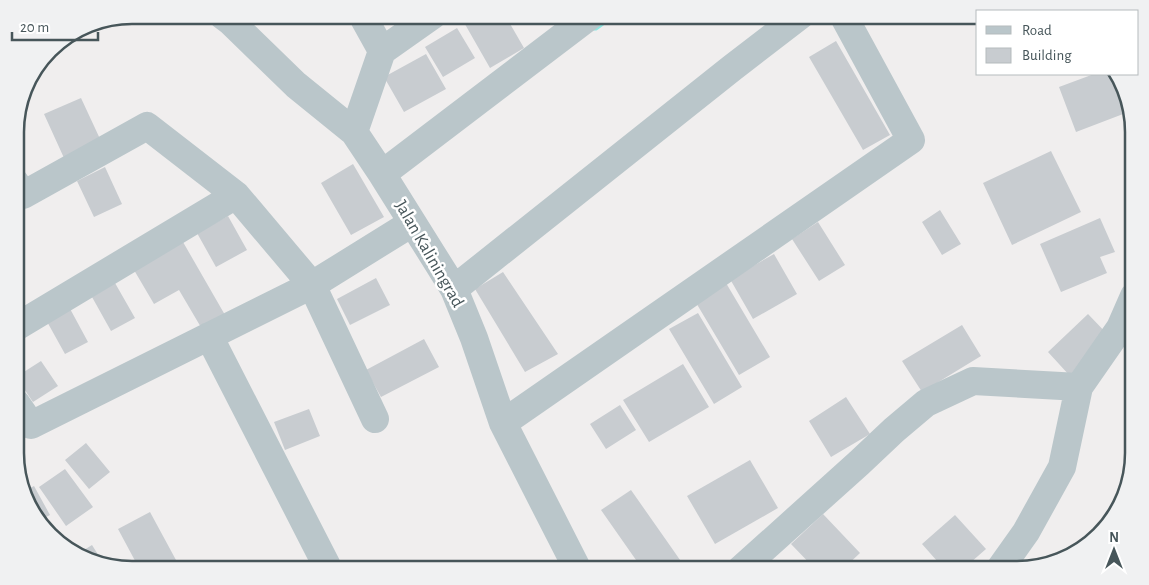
<svg xmlns="http://www.w3.org/2000/svg" width="1149" height="585" font-family="'Alegreya Sans',sans-serif">
<style>
.lines{fill:none;stroke-linecap:round;stroke-linejoin:round}
.stream{stroke:#8ee6e1;stroke-width:9}
.building{fill:#c8ccd0}
.minor{stroke:#bac6ca;stroke-width:28}
.labels{text-anchor:middle;dominant-baseline:central;stroke-width:5;stroke-linejoin:round;paint-order:stroke}
.street-label{font-size:18px;fill:#47565a;stroke:#fff}
.rim{fill:none;stroke:#47565a;stroke-width:2.5}
</style>
<rect width="100%" height="100%" fill="#f0eeee"/>
<g class="lines">
<!-- stream -->
<path class="stream" d="M595,26L610,15"/>
</g>
<!-- building -->
<path class="building" d="M469,15H505L524,48L490,68L462,19Z
M457,28L475,58L443,77L425,47Z
M836,41L890,135L863,150L809,57Z
M426,54L446,89L404,112L384,77Z
M1094,74H1117L1131,111L1076,132L1059,87Z
M81,98L101,141L64,158L44,114Z
M1051,151L1081,212L1012,245L983,183Z
M353,164L384,217L351,235L321,183Z
M105,167L122,204L94,217L77,181Z
M940,210L961,244L942,255L922,222Z
M228,216L247,250L216,267L197,233Z
M1100,218L1115,252L1100,257L1107,273L1061,292L1040,244Z
M818,222L845,265L819,281L792,239Z
M183,242L225,315L202,329L179,290L154,304L134,270Z
M774,254L797,294L753,319L730,279Z
M503,272L558,354L525,372L475,289Z
M376,278L390,305L350,325L337,299Z
M115,283L135,318L111,331L92,297Z
M726,283L770,357L739,375L695,301Z
M68,305L88,342L65,354L45,318Z
M698,313L742,387L714,404L669,329Z
M1088,314L1111,338L1070,376L1048,352Z
M962,325L981,356L922,392L902,361Z
M424,339L439,367L381,397L366,370Z
M41,361L58,386L33,402L16,377Z
M683,364L709,407L649,442L623,400Z
M846,397L870,434L831,457L809,421Z
M620,405L636,430L606,449L590,424Z
M309,409L320,436L285,450L274,422Z
M86,443L110,472L89,489L65,460Z
M750,460L778,508L715,544L687,496Z
M65,469L93,507L66,526L39,487Z
M34,486L50,515L38,521L35,519L24,491Z
M631,490L671,547L687,570H643L601,510Z
M150,512L176,560L158,570H140L118,529Z
M823,514L860,553L842,570H816L791,544Z
M955,515L986,549L962,570H945L922,544Z
M92,545L104,564L80,558L76,555Z
M932,560L941,570H921Z"/>
<g class="lines">
<!-- minor -->
<path class="minor" d="M222,15L230,21L296,85L354,132L382,174L454,289L474,338L503,423L578,570
M382,51L433,15
M354,132L382,51L362,15
M382,174L591,15
M15,182L23,195L147,126L236,195L312,285L412,223
M454,289L732,68L801,15
M16,327L236,195
M209,336L329,570
M16,403L31,425L312,285L375,419
M503,423L911,140L843,15
M740,570L859,463L894,430L926,403L973,381L1079,387L1120,328L1134,296
M999,570L1026,532L1062,467L1079,387"/>
</g>
<g class="labels">
<!-- street labels -->
<g class="street-label">
<text transform="translate(429 254) rotate(60)">Jalan Kaliningrad</text>
</g>
</g>
<!-- crop -->
<path d="M0 0H1149V585H0ZM132 24H1017A108 108 0 0 1 1125 132V453A108 108 0 0 1 1017 561H132A108 108 0 0 1 24 453V132A108 108 0 0 1 132 24Z" fill="#f0f1f2" fill-rule="evenodd"/>
<path class="rim" d="M132 24H1017A108 108 0 0 1 1125 132V453A108 108 0 0 1 1017 561H132A108 108 0 0 1 24 453V132A108 108 0 0 1 132 24Z"/>
<!-- legend -->
<rect x="976" y="10" width="162" height="65" fill="#ffffff" stroke="#b5bbbd"/>
<rect x="986" y="26" width="25" height="8" fill="#bac6ca" stroke="#b5bbbd"/>
<text x="1022" y="35" font-size="15" fill="#47565a">Road</text>
<rect x="986" y="48" width="25" height="15" fill="#c8ccd0" stroke="#b5bbbd"/>
<text x="1022" y="60" font-size="15" fill="#47565a">Building</text>
<!-- north arrow -->
<g transform="translate(1114 550)" stroke="#ffffff" stroke-width="4" paint-order="stroke">
<path d="M0-4L9 19L0 12L-9 19Z" fill="#47565a"/>
<text y="-8" font-size="14" font-weight="bold" text-anchor="middle" fill="#47565a">N</text>
</g>
<!-- scale -->
<path d="M12 32v8h86v-8" fill="none" stroke="#47565a" stroke-width="2.5"/>
<text x="20" y="32" font-size="15" fill="#47565a" stroke="#ffffff" stroke-width="4" paint-order="stroke">20 m</text>
</svg>
